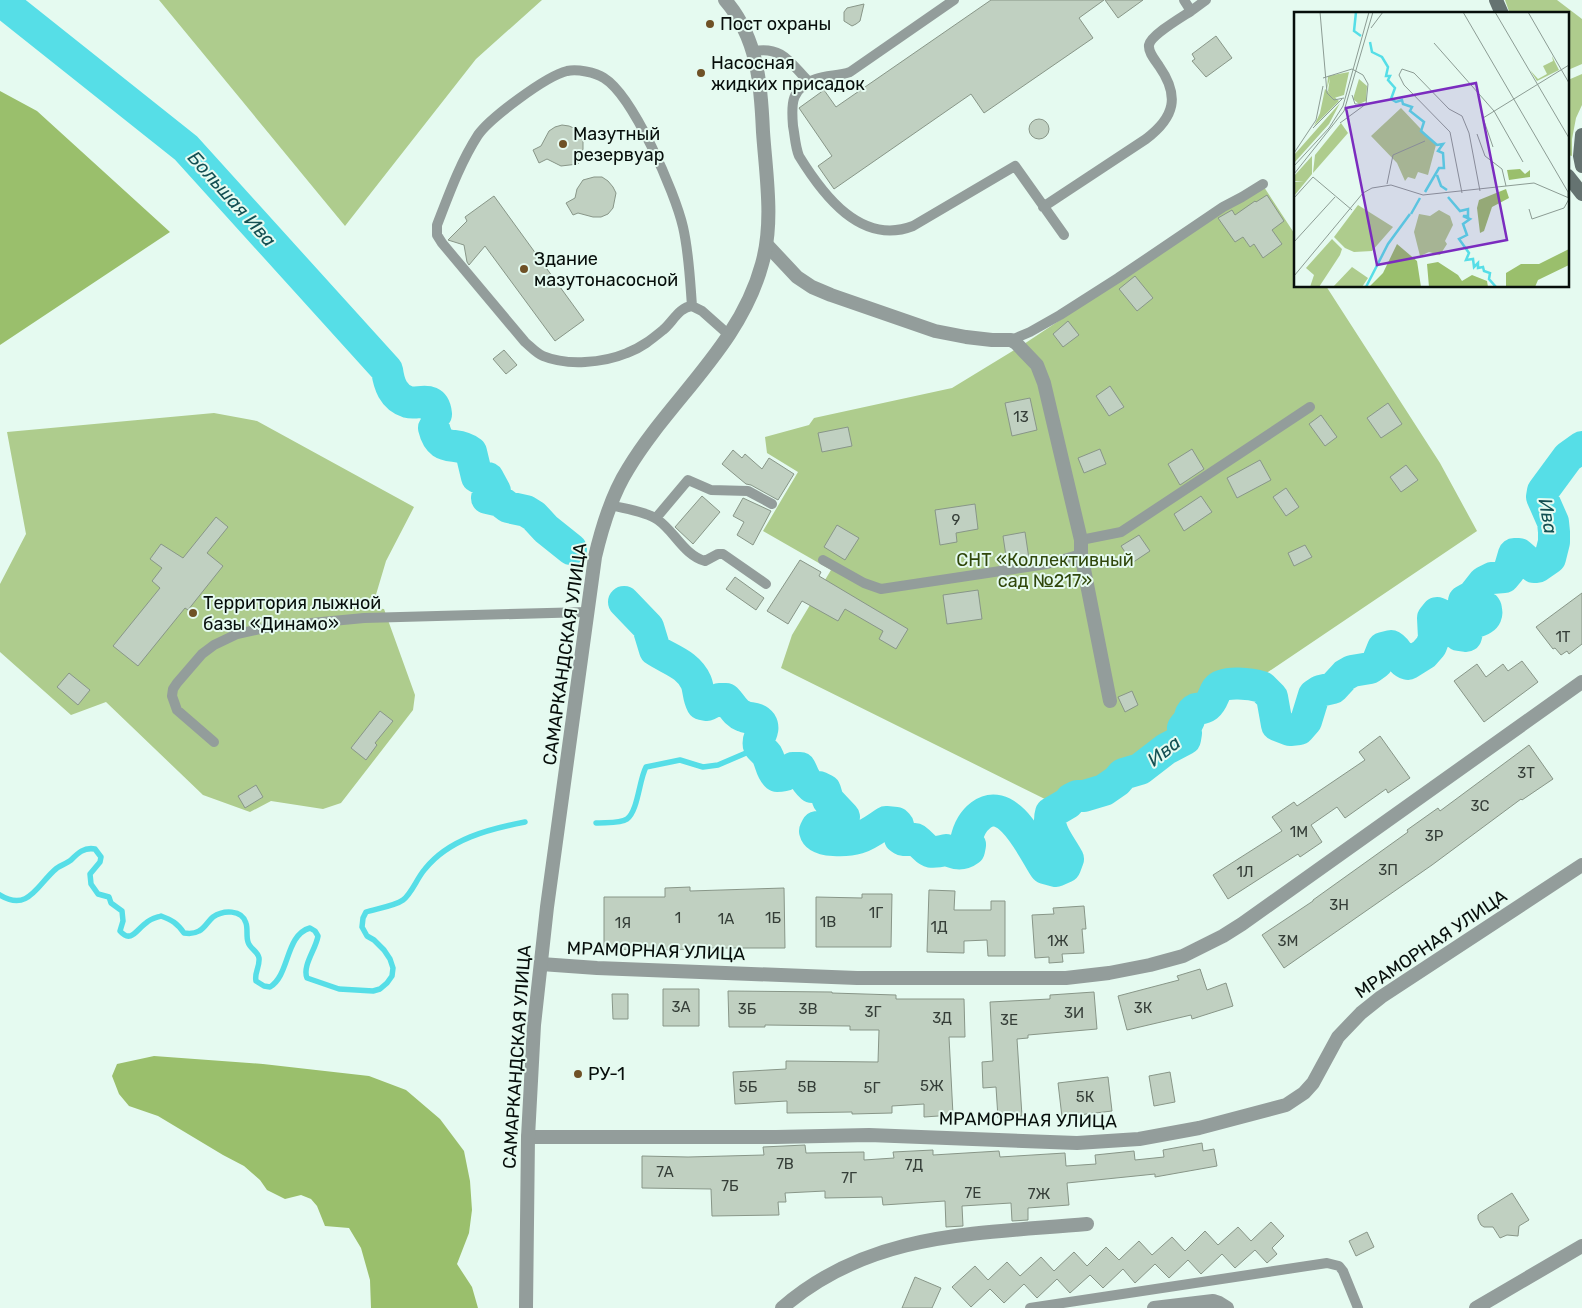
<svg xmlns="http://www.w3.org/2000/svg" width="1582" height="1308" font-family="Rubik,sans-serif">
<style>
.green{fill:#aecc8d}
.forest{fill:#9abf6c}
.lines{fill:none;stroke-linecap:round;stroke-linejoin:round}
.stream{stroke:#56dee7;stroke-width:5.5}
.river{stroke:#56dee7;stroke-width:32}
.building{fill:#c0d0c1;stroke:#889688}
.service{stroke:#939d9b;stroke-width:10}
.minor{stroke:#939d9b;stroke-width:14}
.tertiary{stroke:#939d9b;stroke-width:14}
.secondary{stroke:#657371;stroke-width:14}
.poi-dot{fill:#6f5126;stroke:#e5faf0;stroke-width:2}
.labels{text-anchor:middle;dominant-baseline:central;stroke-width:4;stroke-linejoin:round;paint-order:stroke}
.number-label{font-size:15px;fill:#353e38}
.poi-label{font-size:18px;fill:#070e0b;stroke:#e5faf0;text-anchor:start}
.park-label{font-size:18px;fill:#30470b;stroke:#e5faf0}
.street-label{font-size:18px;fill:#070e0b;stroke:#e5faf0}
.water-label{font-size:19px;font-style:italic;fill:#134f52;stroke:#e5faf0}
.inset-river{fill:none;stroke:#56dee7;stroke-width:2.5}
.inset-road{fill:none;stroke:#8c9c94;stroke-width:1}
.view{fill:#7b2cbf;fill-opacity:0.15;stroke:#7b2cbf;stroke-width:2.5}
.inset-edge{fill:none;stroke:#070e0b;stroke-width:2.5}
</style>
<rect width="100%" height="100%" fill="#e5faf0"/>
<!-- green -->
<path class="green" d="M159,0H542L476,59L345,226Z
M1505,0H1557L1582,19V64L1568,70V14H1510Z
M1582,74V105L1576,118L1572,139V156L1568,155V80Z
M1264,187L1296,236V286H1326L1440,463L1477,531L1265,674L1057,805L781,668L792,635L831,570L763,531L798,472L767,453L765,437L809,425L814,418L952,388L1021,346L1230,207Z
M214,413L257,421L414,507L386,561L372,608L384,609L415,695L413,710L341,803L323,809L271,801L250,812L203,795L106,702L71,715L0,652V584L26,534L7,432Z"/>
<!-- forest -->
<path class="forest" d="M0,91L37,111L170,232L0,345Z
M154,1056L263,1064L369,1076L406,1090L440,1119L464,1151L470,1181L472,1210L469,1233L457,1264L472,1287L478,1308H371L370,1280L361,1248L349,1228L325,1226L317,1206L311,1199L301,1195L285,1199L267,1190L260,1180L244,1166L223,1155L158,1116L129,1106L119,1094L112,1076L117,1064Z"/>
<g class="lines">
<!-- stream -->
<path class="stream" d="M596,823C605,822 620,824 627,819C638,811 639,780 646,767L680,760L703,767L718,765L753,750L764,751
M0,895C29,913 38,883 57,868C62,865 67,863 71,860C78,853 84,847 95,849L101,857L100,862L90,874L91,884L98,894L109,897L111,903L122,911L123,921L120,931C131,944 137,929 146,923C150,919 155,918 161,916C172,920 177,923 184,933C190,934 194,934 199,931C205,928 208,921 213,917C223,910 242,909 246,923C248,929 246,936 248,942C250,949 258,951 259,958C260,967 254,973 256,981L264,986L270,987C290,975 285,935 310,928L315,931L318,936C316,949 302,966 307,978L339,989L373,991L380,989L387,983L392,976L393,968L390,959L384,950L374,940L367,936L362,927L363,918L366,912C375,909 395,906 403,900C412,893 417,878 425,869C449,839 489,829 525,822"/>
<!-- river -->
<path class="river" d="M0,0L186,148L387,370C389,384 393,397 408,402C419,405 434,394 436,414
M434,428C440,454 456,440 471,452L477,477L481,479L488,478L495,491L488,493L487,498L500,501L508,507L526,511L534,516L546,529L571,549
M624,602L648,627L655,650C670,660 688,664 696,682C699,689 698,697 702,704L707,705L719,699H726C732,705 735,713 743,716C749,719 757,717 761,723C766,731 756,738 759,746C761,749 765,752 767,755C771,762 771,771 777,776C786,776 788,774 793,768H800C805,777 803,779 812,787H819L825,790L828,800L844,817C838,831 829,825 817,827L815,831C818,843 848,841 858,838C868,835 878,827 886,822L896,823L898,825L900,838L903,840L915,839C930,850 924,855 946,850C954,853 961,856 969,850L970,845L966,841C968,831 973,821 981,815C1009,794 1034,852 1045,868L1056,871L1065,867L1068,859C1061,845 1046,830 1051,813L1068,803L1071,799L1077,796H1084L1104,790L1117,781L1123,774L1140,769L1166,749L1185,739L1186,733L1183,728C1184,726 1186,724 1188,722C1191,717 1189,712 1196,709C1200,708 1203,709 1207,706C1213,701 1213,695 1217,689C1224,680 1252,684 1262,687L1272,697L1277,725L1290,730L1299,729L1306,721L1314,695L1320,691L1333,688L1345,675L1352,671L1370,668L1377,663L1383,648L1391,646C1401,652 1398,661 1408,664L1424,654L1431,646L1434,638L1433,618L1437,613L1444,616L1459,635L1466,636L1469,624C1475,622 1489,620 1486,610C1486,607 1483,605 1481,604C1475,603 1471,607 1465,604L1464,601L1473,596L1484,582L1492,578L1504,577L1509,571L1514,554H1519L1534,567H1537L1550,558L1554,542V532L1553,522L1542,497L1543,491L1568,457L1582,447"/>
</g>
<!-- building -->
<path class="building" d="M991,0H1104L1079,18L1093,38L984,113L971,94L834,189L818,166L832,156L799,108L824,90L836,107Z
M1105,0H1143L1118,18Z
M864,4L860,21L856,24L852,26L844,21V12L847,8Z
M1216,36L1232,58L1206,77L1192,61L1195,59L1192,54Z
M1029 129a10 10 0 1 1 20 0a10 10 0 1 1-20 0Z
M562,125L569,126L576,129L581,135L583,142V149L578,164L561,166L547,159L539,163L533,150L541,146L549,131L555,127Z
M594,177H602L608,181L613,187L616,193L613,208L608,214L601,217H593L578,213L573,215L566,203L575,198L577,189L583,180Z
M1267,195L1284,221L1272,230L1282,244L1263,258L1254,244L1250,247L1243,237L1235,242L1218,218L1232,210L1235,215L1255,201L1256,202Z
M494,196L584,320L555,341L485,246L469,265L467,262L464,245L448,240L467,221L465,217Z
M1135,276L1153,298L1137,311L1119,289Z
M1068,321L1079,335L1063,347L1053,334Z
M504,350L517,365L506,374L493,359Z
M1110,386L1124,407L1109,416L1096,396Z
M1030,398L1037,430L1012,436L1005,403Z
M1388,403L1402,424L1381,438L1367,418Z
M1321,415L1337,437L1325,446L1309,424Z
M848,427L852,446L822,452L818,433Z
M1100,449L1106,464L1084,473L1078,458Z
M1192,449L1204,469L1180,485L1168,464Z
M733,450L742,458L745,454L762,469L769,458L794,474L778,500L751,485L746,484L722,464Z
M1260,460L1271,480L1237,498L1227,478Z
M1406,465L1418,480L1401,492L1390,477Z
M1286,488L1299,507L1286,516L1273,497Z
M702,496L720,512L693,544L675,527Z
M1201,496L1212,512L1184,531L1174,514Z
M743,498L771,511L753,545L737,535L744,522L733,516Z
M975,504L978,529L956,533L957,542L940,545L935,510Z
M216,517L228,527L207,553L223,566L188,610L185,608L138,666L113,646L160,588L152,581L162,568L150,559L161,544L183,558Z
M837,525L859,538L845,560L824,547Z
M1025,532L1029,559L1007,563L1003,536Z
M1139,535L1150,551L1132,563L1121,546Z
M1305,545L1312,557L1294,566L1288,553Z
M800,560L821,572L819,576L908,629L896,649L879,639L883,631L845,609L838,621L802,601L788,624L767,611Z
M735,577L764,598L756,610L726,589Z
M978,590L982,619L947,624L943,595Z
M1582,593V644L1569,654L1567,651L1561,655L1555,648L1553,649L1536,627Z
M1522,661L1538,682L1484,722L1454,681L1477,664L1486,677L1503,664L1508,671Z
M69,673L90,690L78,705L57,687Z
M1132,691L1138,705L1125,712L1118,697Z
M380,711L393,721L375,743L377,745L366,760L351,748Z
M1380,736L1410,778L1388,793L1386,789L1345,818L1337,807L1311,825L1322,842L1300,857L1298,854L1228,899L1213,875L1282,831L1272,817L1294,802L1297,806L1365,760L1359,752Z
M1529,745L1553,779L1522,800L1521,799L1432,865L1284,968L1262,935L1313,901V900L1408,832L1407,830L1438,808L1440,811Z
M256,785L263,797L245,808L238,796Z
M690,887V891L784,888L785,948H692V949L662,950L604,949V897H665V888Z
M929,890L955,891L954,910H991V901H1005V956H988L987,940L964,941V953L927,952Z
M862,894H892L891,947H816V897L862,898Z
M1084,906L1086,929H1082L1084,953L1062,954L1063,962L1049,963V957L1035,958L1032,915L1054,914L1053,908Z
M1200,969L1207,990L1226,983L1233,1006L1192,1019L1191,1015L1127,1030L1118,996L1179,980L1177,976Z
M663,989H699V1026H663Z
M728,991L832,992V993L896,995V999H964L965,1037H949L953,1115L924,1117V1104L892,1106V1113L852,1114V1112L787,1113V1101L735,1104L733,1072L786,1069V1061L878,1062L879,1030H850V1026L765,1025V1027H729Z
M1094,992L1097,1029L1028,1035V1038L1017,1039L1022,1116L998,1118L996,1087L983,1088L982,1062L993,1061L990,1002L1050,999V995Z
M612,994H628V1019H613Z
M1170,1072L1175,1102L1154,1106L1149,1076Z
M1108,1077L1112,1111L1062,1117L1058,1083Z
M1202,1143L1203,1151L1214,1149L1217,1166L1155,1177V1174L1067,1183L1069,1205L1028,1208V1220L1012,1221L1011,1203L962,1206L963,1226L946,1227L945,1201L883,1205L882,1197L825,1198V1191L785,1193L786,1202H778L779,1215L712,1216L711,1189L642,1188V1156L688,1157L764,1155L763,1147L805,1145L806,1153L864,1152V1160L894,1158L893,1152L933,1150V1155L999,1151L1000,1157L1065,1153L1066,1166L1096,1164L1095,1155L1134,1151L1135,1160L1164,1157L1163,1150Z
M1512,1193L1529,1220L1519,1226L1518,1236L1507,1235L1500,1238L1493,1227H1484L1481,1225L1478,1219V1215L1480,1213Z
M1271,1222L1284,1236L1272,1248L1277,1254L1267,1263L1255,1250L1235,1268L1222,1254L1201,1274L1188,1260L1169,1278L1155,1264L1135,1283L1123,1269L1103,1288L1090,1275L1070,1293L1057,1279L1037,1298L1024,1284L1004,1303L990,1289L971,1307L952,1287L975,1266L988,1280L1007,1262L1020,1276L1041,1257L1054,1271L1074,1252L1087,1266L1106,1247L1119,1260L1139,1241L1152,1255L1172,1237L1185,1251L1205,1231L1218,1245L1238,1227L1251,1241Z
M1367,1232L1374,1247L1356,1256L1349,1241Z
M915,1277L941,1288L932,1308H902Z"/>
<g class="lines">
<!-- service -->
<path class="service" d="M954,0L850,72C839,76 827,75 816,79C791,88 791,103 793,126C795,136 795,146 799,156C823,195 861,246 913,226L1015,166L1064,235
M1191,11L1206,0
M754,51C783,46 790,63 809,82
M1043,207L1146,139C1175,117 1180,96 1159,66C1155,60 1148,52 1149,45C1151,35 1182,17 1191,11L1184,0
M692,306C690,280 689,253 683,227C675,192 633,96 604,78C595,72 577,69 567,71C546,76 490,118 478,135C460,163 449,194 437,225V235L442,243L525,342C531,347 536,353 543,356C567,366 603,363 627,353C641,348 652,339 663,330C672,323 679,307 692,306L702,311L729,335
M1011,340L1030,332L1060,315L1118,278L1223,207L1242,197L1263,184
M610,505C625,509 645,511 658,520C675,532 684,555 705,561L718,554H723L766,584
M656,518L688,480L711,490L748,491L772,504
M1081,540L1121,532L1310,407
M823,560L864,583L881,589L1047,564L1081,554
M214,742L177,710L172,696L173,689L177,683L202,654L214,645L237,634L269,627L364,618L587,612
M1030,1308L1327,1263L1339,1266L1343,1271L1358,1308"/>
<!-- minor -->
<path class="minor" d="M767,245L797,277L812,287L831,295L935,331L966,337L992,340H1011L1016,343L1037,365L1044,383L1081,540V554L1110,701
M541,964L597,968L857,978H1066L1109,973L1150,965L1183,956L1223,936L1242,924L1582,682
M528,1137H776L869,1135L1077,1143L1139,1139L1199,1128L1286,1105L1304,1093L1313,1083L1338,1037L1361,1013L1381,997L1582,865
M782,1308C870,1231 977,1234 1087,1224
M1154,1308L1213,1301L1219,1303L1227,1308
M1476,1308L1582,1246"/>
<!-- tertiary -->
<path class="tertiary" d="M526,1308L528,1137L534,1025L547,907L595,557C602,527 611,496 628,469C670,399 740,346 762,264C774,222 766,175 763,132C761,85 758,38 725,0"/>
<!-- secondary -->
<path class="secondary" d="M1496,0L1502,14
M1582,135L1580,156L1582,166
M1568,176L1582,194"/>
</g>
<!-- markers -->
<g class="poi-dot">
<circle cx="710" cy="24" r="5"/>
<circle cx="701" cy="73" r="5"/>
<circle cx="563" cy="144" r="5"/>
<circle cx="524" cy="269" r="5"/>
<circle cx="193" cy="613" r="5"/>
<circle cx="578" cy="1074" r="5"/>
</g>
<g class="labels">
<!-- number labels -->
<g class="number-label">
<text x="1021" y="417">13</text>
<text x="956" y="520">9</text>
<text x="1563" y="637">1Т</text>
<text x="1526" y="773">3Т</text>
<text x="1480" y="806">3С</text>
<text x="1299" y="832">1М</text>
<text x="1434" y="836">3Р</text>
<text x="1388" y="870">3П</text>
<text x="1245" y="872">1Л</text>
<text x="1339" y="905">3Н</text>
<text x="876" y="913">1Г</text>
<text x="678" y="918">1</text>
<text x="773" y="918">1Б</text>
<text x="726" y="919">1А</text>
<text x="828" y="922">1В</text>
<text x="623" y="923">1Я</text>
<text x="939" y="927">1Д</text>
<text x="1058" y="941">1Ж</text>
<text x="1288" y="941">3М</text>
<text x="681" y="1007">3А</text>
<text x="1143" y="1008">3К</text>
<text x="747" y="1009">3Б</text>
<text x="808" y="1009">3В</text>
<text x="873" y="1012">3Г</text>
<text x="1074" y="1013">3И</text>
<text x="942" y="1018">3Д</text>
<text x="1009" y="1020">3Е</text>
<text x="932" y="1086">5Ж</text>
<text x="748" y="1087">5Б</text>
<text x="807" y="1087">5В</text>
<text x="872" y="1088">5Г</text>
<text x="1085" y="1097">5К</text>
<text x="785" y="1164">7В</text>
<text x="914" y="1165">7Д</text>
<text x="665" y="1172">7А</text>
<text x="849" y="1178">7Г</text>
<text x="730" y="1186">7Б</text>
<text x="973" y="1193">7Е</text>
<text x="1039" y="1194">7Ж</text>
</g>
<!-- poi labels -->
<g class="poi-label">
<text x="720" y="24">Пост охраны</text>
<text x="711" y="63">Насосная<tspan x="711" dy="21">жидких присадок</tspan></text>
<text x="573" y="134">Мазутный<tspan x="573" dy="21">резервуар</tspan></text>
<text x="534" y="259">Здание<tspan x="534" dy="21">мазутонасосной</tspan></text>
<text x="203" y="603">Территория лыжной<tspan x="203" dy="21">базы «Динамо»</tspan></text>
<text x="588" y="1074">РУ-1</text>
</g>
<!-- park labels -->
<g class="park-label">
<text x="1045" y="560">СНТ «Коллективный<tspan x="1045" dy="21">сад №217»</tspan></text>
</g>
<!-- street labels -->
<g class="street-label">
<text transform="translate(565 654) rotate(-82)">САМАРКАНДСКАЯ УЛИЦА</text>
<text transform="translate(1431 944) rotate(-34)">МРАМОРНАЯ УЛИЦА</text>
<text transform="translate(656 951) rotate(2)">МРАМОРНАЯ УЛИЦА</text>
<text transform="translate(517 1057) rotate(-86)">САМАРКАНДСКАЯ УЛИЦА</text>
<text transform="translate(1028 1120) rotate(1)">МРАМОРНАЯ УЛИЦА</text>
</g>
<!-- water labels -->
<g class="water-label">
<text transform="translate(232 199) rotate(48)">Большая Ива</text>
<text transform="translate(1548 516) rotate(80)">Ива</text>
<text transform="translate(1164 751) rotate(-38)">Ива</text>
</g>
</g>
<!-- overview -->
<g transform="translate(1294 12)">
<rect width="275" height="275" fill="#e5faf0"/>
<path d="M258,44L265,58L243,69L236,58L244,67L253,62L249,54L259,49ZM55,60L50,83L40,86L34,79L36,66L33,77L34,64ZM65,67L73,74L72,89L65,92L59,87ZM31,77L45,89L20,114L26,101ZM46,91L35,112L0,151V143ZM107,96L142,133L134,163L124,160L121,167L114,165L111,169L103,151L77,124ZM47,111L54,121L19,161L21,143ZM18,144V162L0,184V170L10,169H0V164ZM64,193L99,215L78,239L60,240L51,236L40,225ZM145,198L156,204L159,213L151,229L153,232L146,243L135,240L126,244L120,220L125,202L136,204ZM38,227L48,237L46,243L25,275H16L20,263L12,256ZM58,255L74,266L68,275H39Z" fill="#aecc8d"/>
<path d="M226,157L231,162L236,158V165L215,168L213,158ZM212,177L215,186L198,195L190,219L186,221L183,196L185,188ZM103,232L123,249L127,275H75L89,261ZM275,237V253L244,268L241,275H212V261L227,252H245ZM144,250L164,263L168,269L178,263L193,269L194,275H135L133,252Z" fill="#9abf6c"/>
<path class="inset-river" d="M62,0L60,19L67,24M76,30L78,40L88,45L94,55L92,64H96L94,68L101,76L97,87L102,90L108,88L109,92L118,95L116,99L130,110L127,119L143,133L149,132L144,139L149,141L150,156H145L131,180M143,163L147,174L153,178M154,185L166,199L174,197V204H169L176,207L169,212L173,223L165,227L175,241L172,248L179,247L180,255L184,251V256L189,255L190,259L196,261L195,267L202,275M117,202L126,186M72,275L94,232L116,202"/>
<path class="inset-road" d="M26,0L33,81L40,88L50,86M169,0L274,180V185M201,0L275,126M234,0L275,71M77,16L89,0M140,31L200,99L229,150M29,66L58,57L69,63L74,72L72,92L46,111M58,83L61,92H70M19,116L48,87M183,122L191,144L208,157L212,174M199,135L189,106L275,53M0,141L22,108L29,74M0,154L35,116L49,94L75,0M0,162L50,99L79,0M93,172L99,143L131,129M168,181L156,120L110,73L105,63L108,57L120,61L155,97L168,104L175,121L186,179M0,186L19,165L58,198M235,197L238,207L270,196L275,187M0,230L41,185M0,264L69,181L78,176L97,173L129,183L240,171L275,186"/>
<path class="view" d="M182,71L213,228L83,253L52,96Z"/>
<rect width="275" height="275" class="inset-edge"/>
</g>
</svg>
